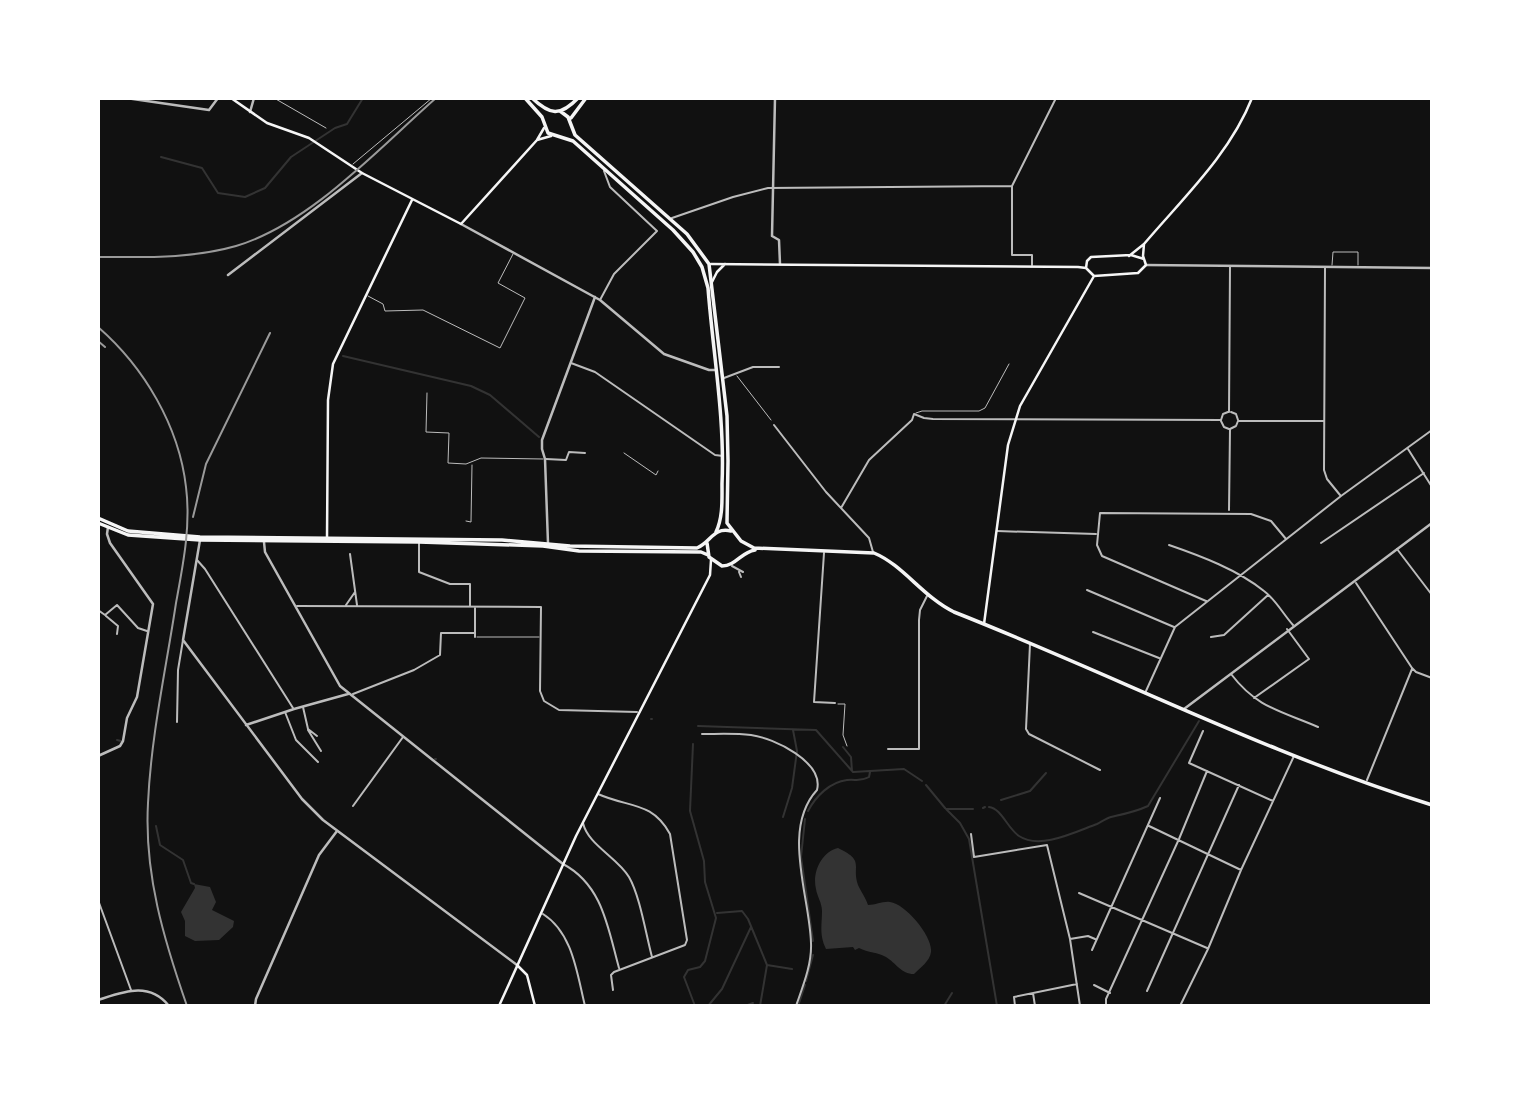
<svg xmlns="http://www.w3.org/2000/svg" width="1530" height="1104" font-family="Spectral,serif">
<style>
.water{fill:#333}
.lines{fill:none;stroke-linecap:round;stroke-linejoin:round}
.stream{stroke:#333;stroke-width:2}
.service{stroke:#bcbcbc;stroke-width:1}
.pedestrian{stroke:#bcbcbc;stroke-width:2}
.minor{stroke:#bcbcbc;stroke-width:2}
.tertiary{stroke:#bcbcbc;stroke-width:2.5}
.secondary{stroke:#f5f5f5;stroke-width:2.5}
.primary{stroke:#f5f5f5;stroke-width:3.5}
.rail{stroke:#9a9a9a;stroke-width:2}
</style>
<rect width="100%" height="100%" fill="#111"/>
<!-- water -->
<path class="water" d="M838,848C866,861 851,866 858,885C861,892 866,898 868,905C876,905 883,901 890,902C906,904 933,937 931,952C930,961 920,968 914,974C901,974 896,963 886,957C878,952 868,953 859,948L855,950L853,947L826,949C819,935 822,925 822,911C822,903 817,896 816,889C812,873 821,852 838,848Z
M194,884L210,887L216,902L212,910L234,921L233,927L219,940L195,941L185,936V921L181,912L195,888Z"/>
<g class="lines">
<!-- stream -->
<path class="stream" d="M161,157L202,168L218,193L245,197L265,188L291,157L335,128L347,124L363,98
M343,356L471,386L490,395L539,437
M651,719H652
M698,726L816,730L853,772L904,769L922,781
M117,740L121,741
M693,744L690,811L704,861L705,882L716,918L705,961L700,967L688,970L684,977L695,1006
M843,747L851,757L852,771
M435,759H436
M926,785L945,808
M1001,800L1030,791L1046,773
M989,807C1001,808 1008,829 1019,836C1040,850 1075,832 1097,824C1101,822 1107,818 1111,817C1124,814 1135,812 1148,806L1199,721
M983,808L985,807
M946,809L960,823L969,839L997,1006
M946,809H973
M808,811C816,796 830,782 847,780C856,779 860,782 869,777L870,772
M783,817L792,788L797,751L793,730
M805,819L801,857L813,941
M156,826L160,845L183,860L191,883L194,884
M717,913L742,911L748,919L767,965L760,1006
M767,965L792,969
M806,981L813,955
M708,1006L722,989L751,927
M745,1006L753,1003
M798,1006L805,985
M944,1006L952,993"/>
<!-- service -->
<path class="service" d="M274,98L326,128
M353,164L432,98
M1332,265L1333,252H1358V265
M368,296L383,304L385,311L423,310L500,348L525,298L498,283L513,254
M737,376L771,420
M427,393L426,432L449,433L448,463L466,464L481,458L543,459
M916,413L922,411H979L985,408L1009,364
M624,453L656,475L658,471
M466,521L471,522L472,465
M477,637H539
M838,704H845L843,735L847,746"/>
<!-- pedestrian -->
<path class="pedestrian" d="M702,734C718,734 735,733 751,735C774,738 824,762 817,790C781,829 810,897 811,943C812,964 803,986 796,1006"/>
<!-- minor -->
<path class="minor" d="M672,218L733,197L768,188L1012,186
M1032,265V255H1012V186L1056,98
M1325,268L1324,470L1327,479L1340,495
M600,300L614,274L657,231L610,187L604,171
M571,363L595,372L715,455L723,456
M724,378L753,367H779
M1229,412L1230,266
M1231,412L1236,414L1238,420
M1221,420L1223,414L1228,412
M1221,421L1224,427L1229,429
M1239,421H1324
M774,425L826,492L869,538L873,552
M1408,449L1432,487
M546,459L566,460L569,452L585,453
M841,508L869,460L912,420L914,414L924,418L933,419L1221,420
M1229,510L1230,429L1236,426L1238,421
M997,531L1096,534
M419,543V572L450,584H470V606
M1321,543L1424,473
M1169,545C1201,556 1238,570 1264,591C1276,600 1283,614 1293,625
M1397,549L1432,595
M824,553L814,702L835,703
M350,554L357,605
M197,560L205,569L293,708
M732,566L743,572
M739,572L741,577
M1356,583L1412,668L1416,672L1432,678
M1087,590L1174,627
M1206,601L1102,556L1097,545L1100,513L1251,514L1271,521L1286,539
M346,605L355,592
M297,606L541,607L540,691L544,701L559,710L637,712
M98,610L105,615L117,605L138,628L147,631
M106,616L118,626L117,634
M1093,632L1159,658
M475,637V608
M1211,637L1224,635L1268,595
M1030,644L1026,729L1029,734L1100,770
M1231,674C1257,708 1281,711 1318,727
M1146,691L1175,627L1341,496L1432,430
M353,694L414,670L440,655L441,633H475
M1254,698L1309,659L1287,629
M303,707L308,729L317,736
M285,712L296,740L318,762
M177,722L178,670L183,640
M308,730L321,751
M1203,731L1189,763L1273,801
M888,749H919V620L920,610L927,596
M1367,780L1412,669
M598,794C629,808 652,801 670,834L687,940L685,945L614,972L611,975L613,990
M353,806L403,737
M583,823C588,845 617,857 629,877C640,896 646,935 652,957
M1149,826L1241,870
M971,834L974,857L1047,845L1070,939L1080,1006
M563,864C603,885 608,929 619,968
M1079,893L1207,948
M98,900L131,990
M543,914C573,933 577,974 585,1006
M1070,939L1088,936L1095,939
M1092,950L1160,798
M1094,985L1110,993
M1147,991L1239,785
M1033,993L1035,1006
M1015,1006L1014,997L1077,984
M1106,1006V999L1179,839L1207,771
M1180,1006L1208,949L1241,870L1294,756"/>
<!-- tertiary -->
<path class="tertiary" d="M126,98L209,110L218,98
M775,98L772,236L779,240L780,264
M250,112L254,98
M461,224L600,300L664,354L709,370H716
M1146,265L1432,268
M228,275L362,173
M200,540L183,640L302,799L323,820L517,965
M264,542L265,552L340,686L563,864
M548,543L545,459L542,449V440L595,297
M1184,709L1432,523
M246,725L294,709L348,694
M98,756L120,746L123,741L127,718L137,697L153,604L110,543L107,534L108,527
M98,1000C123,992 149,981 169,1006
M242,1006H243
M255,1006L256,999L319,855L337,831"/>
<!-- secondary -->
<path class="secondary" d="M231,98L267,123L309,138L362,173L461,224L537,140L544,128
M537,140L551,136
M1129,256L1144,244C1183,198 1230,154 1252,98
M711,264L1078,267L1086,268L1094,276L1138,273L1146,265L1143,256L1144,244
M1086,268L1087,261L1091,257L1131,255L1144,259
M712,282L717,272L725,264
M327,539L328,400L333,364L412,200
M984,624L1008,445L1020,406L1094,276
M517,965L527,975L535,1006
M499,1006L576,836L710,575L711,560"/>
<!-- primary -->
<path class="primary" d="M525,98L542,117L548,133L573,141L673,230L693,252L702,267L708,288C713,353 725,418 722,484C722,500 723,517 716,532
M532,98C550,115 560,117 578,98
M560,111L568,117L575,135L687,234L709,264L727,416L728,461L727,523L741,541L754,548L874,553C903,565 923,597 954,612C1114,675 1268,754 1432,805
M571,118L586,98
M98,518L128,531L200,537L502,540L570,546L697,548C711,542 713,527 731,531
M98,523L128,535L200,540L419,542L543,546L579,551L701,552L708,555
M707,543L709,557L722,566C736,566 741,552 755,550"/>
<!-- rail -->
<path class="rail" d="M98,257C144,257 191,259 236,246C310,224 378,149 436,98
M98,327C144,367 179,426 186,487C191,526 183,565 176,603C166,669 151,736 148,803C144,874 164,940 187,1006
M98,341L105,347
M193,517L206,464L270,333"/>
</g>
<!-- border -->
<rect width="1530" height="1104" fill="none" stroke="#ffffff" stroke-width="200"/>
</svg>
